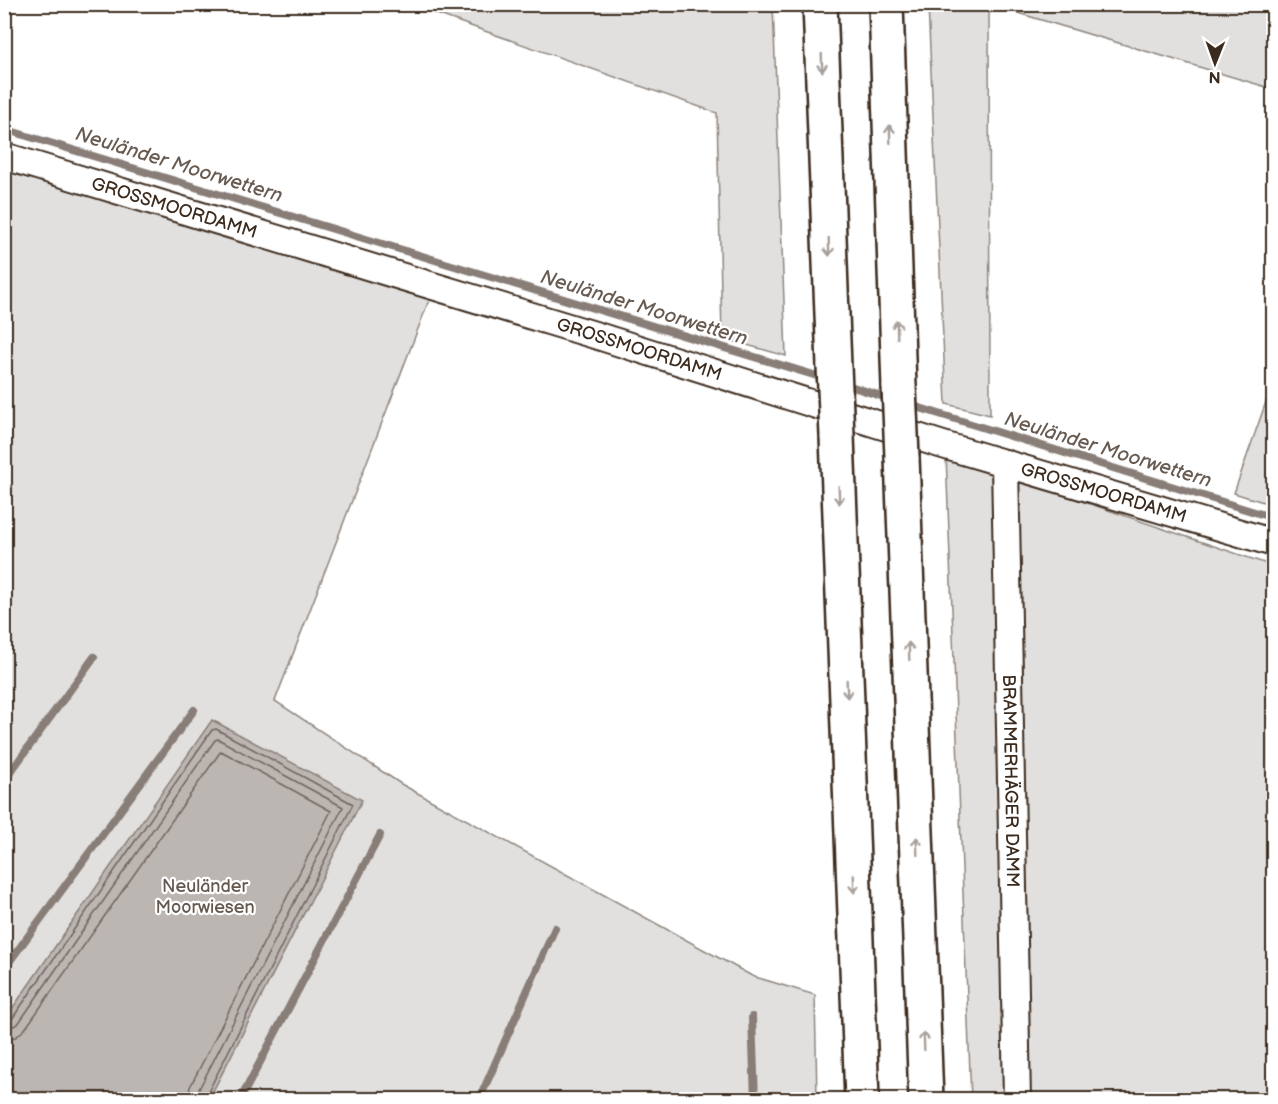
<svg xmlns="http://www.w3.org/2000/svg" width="1278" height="1104" font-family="'Balsamiq Sans',sans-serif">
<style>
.green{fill:#e2e0de;stroke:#8e857e;stroke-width:1.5}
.water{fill:#bcb6b3;stroke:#887e77;stroke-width:1.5}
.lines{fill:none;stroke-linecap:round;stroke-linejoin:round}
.shore{stroke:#6f625a;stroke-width:1.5}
.stream{stroke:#887e77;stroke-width:8}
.minor-casing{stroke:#3b2a1e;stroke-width:30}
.highway-casing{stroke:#3b2a1e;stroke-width:38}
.minor{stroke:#fff;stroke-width:26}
.highway{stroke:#fff;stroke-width:33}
.highway-bridge-casing{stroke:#3b2a1e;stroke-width:38;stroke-linecap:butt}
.highway-bridge{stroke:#fff;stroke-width:33}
.oneway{stroke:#a79f9a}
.labels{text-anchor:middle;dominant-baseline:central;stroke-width:4.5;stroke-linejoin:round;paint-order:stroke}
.street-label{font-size:18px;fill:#3b2a1e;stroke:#fff}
.park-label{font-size:18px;fill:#65584e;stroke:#fff}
.water-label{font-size:20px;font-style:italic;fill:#685b52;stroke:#fff}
</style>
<rect width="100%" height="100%" fill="#fff"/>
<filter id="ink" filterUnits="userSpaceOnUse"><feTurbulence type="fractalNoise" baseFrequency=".0167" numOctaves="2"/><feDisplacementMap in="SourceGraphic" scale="12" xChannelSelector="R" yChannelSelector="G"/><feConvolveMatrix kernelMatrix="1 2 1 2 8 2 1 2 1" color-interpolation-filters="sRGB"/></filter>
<g filter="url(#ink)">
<!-- green -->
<path class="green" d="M411,5H773L786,356L722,338L717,113Z
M928,5H989L990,415L946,404Z
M991,5H1273V89Z
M5,142L436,282L275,701L401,784L752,976L815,995L817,1099L5,1100Z
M1273,382V505L1234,493Z
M946,455L1273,566V1099H971Z"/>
<!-- water -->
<path class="water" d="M212,720L362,800L209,1099H5V1019Z"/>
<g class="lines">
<!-- shore -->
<path class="shore" d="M4,1022L12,1019L212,730L216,729L353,804L204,1100
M4,1030L18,1024L215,740L218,739L343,807L198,1091L197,1100
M4,1039L16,1037L25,1029L221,751L331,811L190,1087L188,1100"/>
<!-- stream -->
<path class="stream" d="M4,129L827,379
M844,384L893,400
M907,404L1274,518
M4,781L94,657
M4,969L194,710
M752,1017L755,1100
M240,1100L380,835
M479,1100L555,928"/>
<!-- minor casing -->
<g class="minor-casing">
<g id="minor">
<path id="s1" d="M4,156L598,336L943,445L1274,543"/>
<path id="s2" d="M1005,463L1017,1100"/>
</g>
</g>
<!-- highway casing -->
<g class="highway-casing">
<path id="highway" d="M820,4L834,366
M886,4L899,387
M837,436L862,1100
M902,457L926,1100"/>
</g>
<!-- minor -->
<use href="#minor" class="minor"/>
<!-- highway -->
<use href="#highway" class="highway"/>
<!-- highway-bridge casing -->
<g class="highway-bridge-casing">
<path id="highway-bridge" d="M834,366L837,436
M899,387L902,457"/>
</g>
<!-- highway-bridge -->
<use href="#highway-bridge" class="highway-bridge"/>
</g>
<!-- one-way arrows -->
<defs><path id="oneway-shaft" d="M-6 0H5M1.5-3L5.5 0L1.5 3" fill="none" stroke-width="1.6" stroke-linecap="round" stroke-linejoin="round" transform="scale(1.5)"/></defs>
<g class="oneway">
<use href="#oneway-shaft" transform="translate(822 63) rotate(88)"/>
<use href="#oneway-shaft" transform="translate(890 134) rotate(-92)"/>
<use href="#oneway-shaft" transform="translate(829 247) rotate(88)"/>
<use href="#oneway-shaft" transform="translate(897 329) rotate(-92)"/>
<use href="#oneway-shaft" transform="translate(839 495) rotate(88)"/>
<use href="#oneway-shaft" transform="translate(909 651) rotate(-92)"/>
<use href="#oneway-shaft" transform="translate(847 689) rotate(88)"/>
<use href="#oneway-shaft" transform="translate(917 846) rotate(-92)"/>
<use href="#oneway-shaft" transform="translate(854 884) rotate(88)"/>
<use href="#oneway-shaft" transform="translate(924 1041) rotate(-92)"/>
</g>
</g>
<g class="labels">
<!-- street labels -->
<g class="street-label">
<text stroke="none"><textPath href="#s1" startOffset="178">GROSSMOORDAMM</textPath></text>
<text stroke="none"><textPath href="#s1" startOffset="664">GROSSMOORDAMM</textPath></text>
<text stroke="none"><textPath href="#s1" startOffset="1150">GROSSMOORDAMM</textPath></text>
<text stroke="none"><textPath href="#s2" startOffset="318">BRAMMERHÄGER DAMM</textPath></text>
</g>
<!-- park labels -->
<g class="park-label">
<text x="205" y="886">Neuländer<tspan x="205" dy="21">Moorwiesen</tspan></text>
</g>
<!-- water labels -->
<g class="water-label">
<text transform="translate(179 165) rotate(17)">Neuländer Moorwettern</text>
<text transform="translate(644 308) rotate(17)">Neuländer Moorwettern</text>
<text transform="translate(1108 450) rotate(17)">Neuländer Moorwettern</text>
</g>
</g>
<!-- margin -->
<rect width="1278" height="1104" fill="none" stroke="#fff" stroke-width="24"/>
<rect x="12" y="12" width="1254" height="1080" fill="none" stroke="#3b2a1e" stroke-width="2" filter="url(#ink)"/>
<!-- north arrow -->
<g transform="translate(1215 63) rotate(181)" stroke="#ffffff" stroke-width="4.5" paint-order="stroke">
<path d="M0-4.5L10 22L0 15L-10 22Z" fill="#3b2a1e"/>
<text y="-9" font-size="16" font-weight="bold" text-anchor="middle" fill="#3b2a1e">N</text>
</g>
</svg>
